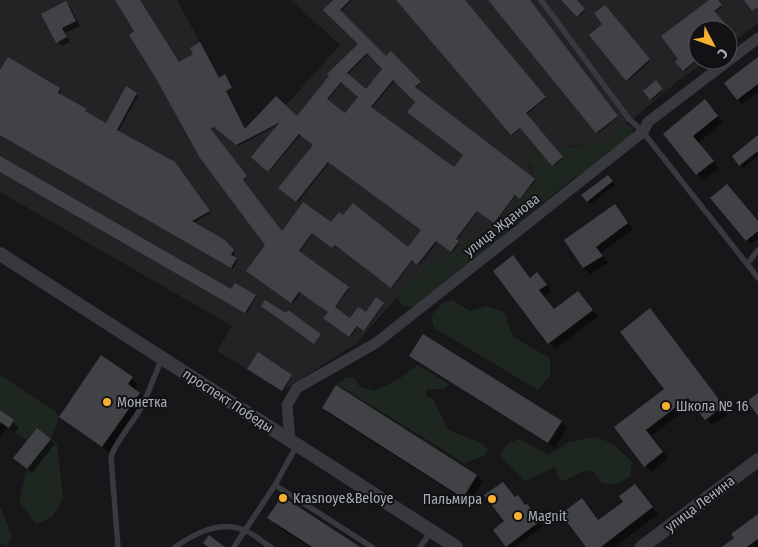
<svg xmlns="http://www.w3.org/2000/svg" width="758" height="547" font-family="'Fira Sans Condensed',sans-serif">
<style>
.built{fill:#232326}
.green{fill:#1e271f}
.shadow{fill:#0007;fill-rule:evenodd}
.building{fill:#414246;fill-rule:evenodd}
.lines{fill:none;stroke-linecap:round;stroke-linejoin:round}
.service{stroke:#38393e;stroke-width:5.5}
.minor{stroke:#38393e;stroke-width:11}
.tertiary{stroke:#38393e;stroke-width:14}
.poi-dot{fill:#f7af30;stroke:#121214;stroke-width:2}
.labels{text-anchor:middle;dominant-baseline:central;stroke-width:4;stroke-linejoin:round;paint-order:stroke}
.street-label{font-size:14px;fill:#a8aeb9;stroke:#121214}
.poi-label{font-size:14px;fill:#a8aeb9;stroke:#121214;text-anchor:start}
</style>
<rect width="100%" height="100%" fill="#171719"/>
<!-- built -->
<path class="built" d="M0,0H177L219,77L225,75L226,91L245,128L276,96L286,105L340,45L291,0H758V23L728,45V30H698V60H707L678,81L605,142L596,144L569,146L563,157L552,166L526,159L535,179L498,224L436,260L399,292L397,297L357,343L282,391L217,351L232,326L0,192Z"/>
<!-- green -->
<path class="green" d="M625,125H628L633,127L632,135L617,149L609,151L590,170L574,178L556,192L413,307L402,306L397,297L399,292L436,260L498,224L535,179L531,167L526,159L532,150L541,152L552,166L562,157L555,149L605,142Z
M452,300L470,311L487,306L504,312L513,337L550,358V376L538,390L434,328L431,316L443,302Z
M417,365L449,384L444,389H427L426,396L433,399L448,430L479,442L488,450L484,456L464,463L337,384L346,378L353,377L360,387L375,391L399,379Z
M0,375L55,411L59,417L51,439L57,444L63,498L53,516L37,524L19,501L27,469L51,439L37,428L27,440L9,428L14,420L0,410Z
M595,437L612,443L632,462L630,476L616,485L602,483L593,471L582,472L564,481L559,479L555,467L525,481L499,455L507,444L519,439L549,455L569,442Z
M0,507L4,515L12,538L7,546L0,544Z"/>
<!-- shadow -->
<path class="shadow" d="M116,0H130L179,63L219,79L225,77L232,89L226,92L246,130L297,118L359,44L325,10L335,0H352L340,12L386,58L391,53L421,83L415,89L535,181L521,199L516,195L495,223L478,211L456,241L459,243L453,252L438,241L419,265L413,260L392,288L336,245L334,248L313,233L299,253L349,289L335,308L350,319L366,314L376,299L384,305L365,331L358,326L351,337L325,318L329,312L301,292L293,303L248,270L266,245ZM369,53L384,68L366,90L347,75ZM395,80L465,155L454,169L371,109ZM342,82L360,97L345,115L327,101ZM280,124L252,157L269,172L301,134L314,145L280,188L298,202L330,162L423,230L408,248L332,224L282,233L243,181L247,178L212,130L215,127L238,146Z
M398,0H464L546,98L526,115L563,159L554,166L522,128L513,135Z
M489,0H528L618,117L598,133Z
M563,0H575L585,11L579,17Z
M711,0H717L722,7L714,12L730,31L728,33V30H698V59L685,71L677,62Z
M65,2L70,7L80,26L65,33L70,42L62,46L58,42Z
M605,7L650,61L628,81L590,35L604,24Z
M758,58V92L742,104L726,83Z
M8,59L60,89L61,91L59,95L86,110L87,114L106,125L136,94L138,96L118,132L176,165L211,213L193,223L224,241L235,252L233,257L238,260L233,269L0,134V73Z
M656,82L663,91L652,100L644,91Z
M710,107L723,122L698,143L719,168L703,180L664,134Z
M758,138V156L743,168L740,165Z
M0,158L232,291L255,296L256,297L247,313L0,171Z
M611,179L615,185L590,204L587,201Z
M615,205L633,229L601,253L608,263L590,274L584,268L566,240Z
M758,222V239L751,244L747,240Z
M519,263L531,279L537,274L552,291L544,297L555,310L578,292L598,316L555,349L549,343Z
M656,316L729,413L712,425L694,404L651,436L668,458L651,472L616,427L666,389Z
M424,335L561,422L567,428L555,448L417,361L411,356Z
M258,354L292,377L283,391L250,369Z
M102,357L132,378L138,384L134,390L145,399L109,452L66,422L60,416Z
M337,387L477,476L483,482L469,503L329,414L323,408Z
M0,412L19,427L15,433L7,427L0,437Z
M50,440L55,444L32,473L19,462Z
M635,486L658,514L615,547H588V506L599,521L625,502Z
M522,501L543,526L515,547H508L494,530L506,521Z
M758,515V547H724L735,538Z
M269,518L358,547H309L278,527Z"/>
<!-- building -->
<path class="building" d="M115,0H140L179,62L193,54L190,48L200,42L219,78L225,74L232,88L226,91L245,129L276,96L297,116L329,76L327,74L358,44L323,10L333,0H350L340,10L386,56L391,51L421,82L415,87L535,179L520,199L515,195L494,223L477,211L456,239L459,241L451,252L436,241L417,265L412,260L391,288L335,245L332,248L312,233L299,251L349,287L335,307L350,318L358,307L366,312L376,297L384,303L364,331L357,326L349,337L323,318L328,312L299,292L291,303L246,271L265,245L200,158L154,75L129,35L134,31ZM367,53L382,69L366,89L347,73ZM393,80L415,102L407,112L463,155L454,167L371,107ZM341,82L358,97L345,113L327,99ZM279,123L251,157L268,172L299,134L313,145L278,188L296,202L328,162L421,230L408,247L353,203L343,215L339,212L331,222L303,202L282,231L243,180L247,176L211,129L214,127L236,145Z
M396,0H465L546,97L526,113L563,157L552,166L520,128L511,135Z
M488,0H530L618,116L596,133Z
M561,0H577L585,9L577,17Z
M709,0H718L722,5L714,11L731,30H698V58L683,71L675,62L678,59L661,36Z
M744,0H758V7L752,11Z
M66,1L76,21L62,28L67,37L56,43L41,14Z
M605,5L650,59L626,81L589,35L602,24L594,13Z
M8,57L60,88L58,93L87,109L85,111L106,123L126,86L137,93L117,130L175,162L210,211L192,221L225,240L234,250L231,255L237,258L231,268L0,135V70Z
M758,57V84L737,100L724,83Z
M656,80L663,89L650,100L643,91Z
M705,99L718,116L693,136L714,161L696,175L663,134Z
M758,135V151L739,166L732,156Z
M0,156L231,289L235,283L256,295L245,313L0,172Z
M608,175L613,181L587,202L581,195Z
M727,184L758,221V231L746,241L710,198Z
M615,204L628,223L596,247L603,256L583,268L564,240Z
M513,255L530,278L537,272L547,285L539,290L554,309L578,291L593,310L548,344L493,271Z
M265,300L286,313L288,310L321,334L314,344L261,306Z
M650,308L724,406L705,420L688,398L646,430L663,452L644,467L614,427L664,389L620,332Z
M423,334L562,421L548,443L409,356Z
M258,352L292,375L282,391L247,369Z
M101,355L133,377L128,384L140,393L102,447L59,417Z
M336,385L477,475L463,498L322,408Z
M758,393V416L747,401Z
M0,410L14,420L9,428L0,422Z
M37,428L51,439L27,469L13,458Z
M503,482L515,497L518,495L525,505L527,504L540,521L506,547L493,530L504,521L484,495Z
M635,484L653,507L601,547H586L561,514L582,498L598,520L623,502L619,496Z
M282,496L360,547H312L267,518Z
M758,514V539L747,547H722L734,538L731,534Z
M209,535L225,547H208L203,543Z"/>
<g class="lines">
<!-- service -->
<path class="service" d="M541,0L629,119L643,132L758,278
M747,264L758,250
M275,485L372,547
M118,547L111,457C115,443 130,426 138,413C148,396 154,376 162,359
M175,547C196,533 219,520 244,530C253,533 262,542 271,547
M234,547L275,485L297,445
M420,547L431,532"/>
<!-- minor -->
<path class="minor" d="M290,441L287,405L297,388L376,343L643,132L648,122L758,38"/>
<!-- tertiary -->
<path class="tertiary" d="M0,254L456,547
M642,547L758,460"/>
</g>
<!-- markers -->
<g class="poi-dot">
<circle cx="107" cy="402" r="5"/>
<circle cx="666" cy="406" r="5"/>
<circle cx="283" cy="498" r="5"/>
<circle cx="492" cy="499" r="5"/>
<circle cx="518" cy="516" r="5"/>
</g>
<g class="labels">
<!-- street labels -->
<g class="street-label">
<text transform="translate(502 225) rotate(-38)">улица Жданова</text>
<text transform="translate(228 401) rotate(33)">проспект Победы</text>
<text transform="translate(700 504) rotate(-37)">улица Ленина</text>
</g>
<!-- poi labels -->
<g class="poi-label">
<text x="117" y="402">Монетка</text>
<text x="676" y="406">Школа № 16</text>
<text x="293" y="498">Krasnoye&amp;Beloye</text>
<text x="482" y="499" text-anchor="end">Пальмира</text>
<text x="528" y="516">Magnit</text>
</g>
</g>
<!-- north arrow -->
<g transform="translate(713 45) rotate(131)"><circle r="24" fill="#121214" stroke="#4e5056"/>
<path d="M0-4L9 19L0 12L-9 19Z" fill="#f7af30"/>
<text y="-8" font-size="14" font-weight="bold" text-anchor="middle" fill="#a8aeb9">С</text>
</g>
</svg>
